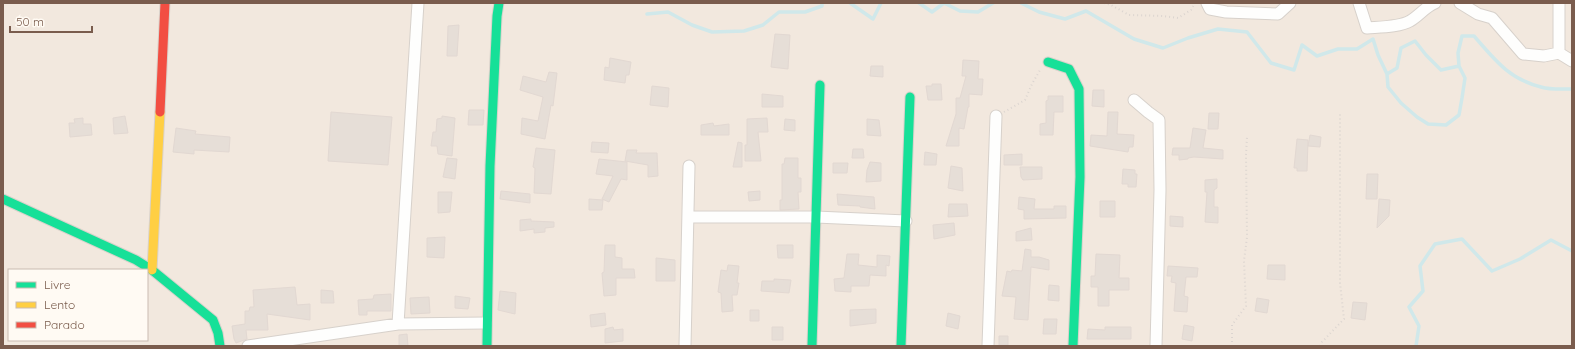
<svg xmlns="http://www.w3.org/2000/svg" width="1575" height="349" font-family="Quicksand,sans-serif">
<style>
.residential{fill:#f2e8de;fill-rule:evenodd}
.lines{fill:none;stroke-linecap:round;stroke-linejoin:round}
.stream{stroke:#d0e8ea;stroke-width:3.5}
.building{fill:#e6ded7;stroke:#e2d8d2}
.street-casing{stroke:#d7d1cb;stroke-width:13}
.fast-casing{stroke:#d9d2cb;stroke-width:11}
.slow-casing{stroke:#d9d2cb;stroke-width:11}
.jam-casing{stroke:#d9d2cb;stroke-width:11}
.path{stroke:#dcd5d0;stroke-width:2;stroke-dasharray:1 3;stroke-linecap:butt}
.street{stroke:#fefefd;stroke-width:11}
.fast{stroke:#16e098;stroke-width:9}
.slow{stroke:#ffcf43;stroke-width:9}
.jam{stroke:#f24e42;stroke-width:9}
</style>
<rect width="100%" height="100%" fill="#f9f5f0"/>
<!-- residential -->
<path class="residential" d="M3,3H1572V346H3ZM9,270H147V340H9Z"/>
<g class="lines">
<!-- stream -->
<path class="stream" d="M850,3L873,19L881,3
M919,3L932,12L944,3L960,11L978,12L993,3
M1021,3L1039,12L1065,19L1086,11L1134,39L1163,48L1188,38L1218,29L1247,32L1271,63L1294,70L1302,45L1317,56L1338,49H1357L1373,39L1378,55L1387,74L1397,68L1401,48L1415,41L1426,55L1441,70L1459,66L1458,53L1462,36H1474C1495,60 1509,79 1541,87C1551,90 1562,89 1572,89
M647,14L668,12L692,25L712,32L744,31L763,25L779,12H805L822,6V3
M1387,74L1388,87L1401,103L1417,117L1428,124L1446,125L1459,115L1462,98L1465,78L1459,66
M1416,346L1419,326L1409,307L1423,291L1420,266L1435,244L1462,239L1492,271L1520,259L1551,240L1572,251"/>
</g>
<!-- building -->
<path class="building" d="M459,25L457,56H447L448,26Z
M775,34L790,35L788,69L771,67Z
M610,58L631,62L629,75H626L625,83L604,80L605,67L609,68Z
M963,60L979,61L978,79H983L982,95L969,94V107H968L964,129L959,128V146H946L956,114V98H960L966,76H962Z
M871,66H883V77L870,76Z
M549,72L557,73L553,106L551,105L545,139L521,134L522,118L538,121L543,97L520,90L523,76L546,82Z
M932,84H941L942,100H928L926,86H932Z
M652,86L669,88L668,107L650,105Z
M1093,90H1104V107L1092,106Z
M762,94L783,96V107H762Z
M1048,96H1063V112H1054L1053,135H1040V124L1046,123V101L1048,100Z
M469,110H484L483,125H468Z
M331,112L392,117L388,165L328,161Z
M1108,112H1118L1117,134L1134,135L1133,147H1129L1128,152L1090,146L1091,135L1107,136Z
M1209,113H1219L1218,129H1208Z
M125,116L128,133L114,134L113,118Z
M442,116L455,118L452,156L438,154L437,146H431L433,132H436L437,119L442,118Z
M83,118V124H91L92,135L70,137L69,123H75L74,119Z
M767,118L768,132H758L761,161H745V145H747V119Z
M785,119L795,120V131L784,130Z
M867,119L879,120L881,136L867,135Z
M713,123L714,126L729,124V135H701V125Z
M176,128L196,131L195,134L230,137L229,152L194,150V154L173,152Z
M1193,128L1206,130L1203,148L1223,150V159L1194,157L1188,158V159L1179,160V155H1172L1173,148H1190Z
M1310,135L1321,137L1320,147L1308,146Z
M1297,139L1308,140L1307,171H1297V168H1294Z
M592,142L609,143L608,153L591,152Z
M738,142L742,143V167H733Z
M536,148L555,150L551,194L534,193L535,168L533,167Z
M853,149H863L864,158H852Z
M627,150H637L636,153H657L658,176L648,177V165L625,161Z
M925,152L937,154L936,165H924Z
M1022,154V165H1004V155Z
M447,158L457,159L455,179L443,177Z
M785,158H798V178H801V192H798L799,209L780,210V200H782V164H784Z
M599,159L627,162V180L621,179L609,202L602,199L613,176L596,174Z
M870,162L881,163V181L866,182L867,170Z
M833,163H848L847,173H833Z
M951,166L962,168L963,191L948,188Z
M1020,167H1042V179L1023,180L1021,177Z
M1123,169L1135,170V174H1137L1136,187H1128V184H1122Z
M1367,174H1378L1377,199H1366Z
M1217,179V188L1214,190V207H1218V223L1205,222L1207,192H1205V180Z
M501,191L530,194V203L500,199Z
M760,191V200L749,201L748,192Z
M438,192H452L450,212L438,213Z
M837,194L874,197L875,209L860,207V206L838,205Z
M1019,197L1035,199L1034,209H1054V206H1066V218L1024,219V210L1018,209Z
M589,199L603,200L602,210H589Z
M1379,199L1390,200L1389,216L1377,228Z
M1100,201H1115V217H1100Z
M949,204H967L968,216L948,217Z
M1170,216L1183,217V227L1170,226Z
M531,219V221L554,222V227L545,228V232L534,233V229L520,231V220Z
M954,223L955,235L934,239L933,225Z
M1031,228L1032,240L1016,241V232Z
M445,237L444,258L427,257V238Z
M605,245H615V257L622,258V269H634L635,278H616V295L604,296L602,273L604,272Z
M777,245H793V258H778Z
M1025,249L1031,250V257H1039L1049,260V270L1031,267L1028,320L1014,319L1016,297L1002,296L1007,271L1011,272L1012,270L1022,271Z
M847,254H859L858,265L877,267V255L890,256L889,266L886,265V276L870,275L869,286H851V292L835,291L834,279L844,278Z
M1096,254L1120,255L1119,278H1129V290H1109V306H1098V287H1091V276H1095Z
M656,258L675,260V281H656Z
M728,265L739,266L737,283H739L737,295H732L733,311L722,312L721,293L718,292L721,270L727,271Z
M1268,265H1285V280L1267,279Z
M1168,266L1198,268L1197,277H1186L1184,296L1188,297L1187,312L1174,311L1176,283L1171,282L1172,276H1167Z
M774,279L791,280L789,293L761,291L762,281H774Z
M1049,285L1059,286V301L1048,300Z
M295,287L297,305L310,304V320L267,314L268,330H246L247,339L236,343L234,339L232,326L245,324V311H249L250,307H254L253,290Z
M321,290L333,291L334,303H321Z
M500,291L516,293L515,314L498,310Z
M391,294V311H367V315H359L358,300L373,299L374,295Z
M455,296L470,298L468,309L455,308Z
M429,297L430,313L411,314L410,298Z
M1257,298L1269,300L1267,313L1255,311Z
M1353,302L1367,303L1365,320L1351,318Z
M876,309V323L850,326V310Z
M750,310H759V321H750Z
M605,313L606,325L591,327L590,315Z
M948,313L960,316L958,329L946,326Z
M1044,319H1057L1056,334H1043Z
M1184,325L1194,327L1192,341L1182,339Z
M613,327L614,330L623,329V341L605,343V329Z
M772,327H783V340H772Z
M1105,327H1131V339H1087L1088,329L1105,330Z
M407,334L408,346H399V335Z
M999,336H1008V345H999Z"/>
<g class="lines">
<!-- street casing -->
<g class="street-casing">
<path id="street" d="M1207,3L1210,9L1226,12L1278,14L1290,3
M1359,3L1367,28C1379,27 1400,27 1410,21C1419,16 1425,7 1435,3
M1460,3L1478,14L1492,18L1523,54L1544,56L1559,53L1572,61
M1559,3V53
M1134,100L1148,112L1159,120L1160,190L1156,346
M688,217H816L906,221
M398,324L418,3
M248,346L398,324L486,323
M685,346L689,166
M988,346L996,116"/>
</g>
<!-- fast casing -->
<g class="fast-casing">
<path id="fast" d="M1048,62L1069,69L1079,89L1080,177L1073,346
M3,199L136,260L152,270L213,320L218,333L220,346
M487,346L490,166L497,16L499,3
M812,346L820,85
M901,346L910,97"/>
</g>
<!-- slow casing -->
<g class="slow-casing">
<path id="slow" d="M152,270L160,112"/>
</g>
<!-- jam casing -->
<g class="jam-casing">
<path id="jam" d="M160,112L165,3"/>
</g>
<!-- path -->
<path class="path" d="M1104,3L1111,5L1129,15L1163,16L1178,18L1191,10L1195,3
M1004,112L1025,100L1032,84L1040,70
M1232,346V325L1246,306L1244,261L1247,237L1246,155L1247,137
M1320,346L1322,342L1344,319L1340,283V114"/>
<!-- street -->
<use href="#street" class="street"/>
<!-- fast -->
<use href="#fast" class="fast"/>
<!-- slow -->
<use href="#slow" class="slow"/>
<!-- jam -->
<use href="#jam" class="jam"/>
</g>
<!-- border -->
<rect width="1575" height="349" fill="none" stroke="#7a5c4d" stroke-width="8"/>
<!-- legend -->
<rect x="8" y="269" width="140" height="72" fill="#fffaf3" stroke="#cabbb1"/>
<rect x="16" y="282" width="20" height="6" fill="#16e098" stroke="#cabbb1"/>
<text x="44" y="289" font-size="12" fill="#7a5c4d">Livre</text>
<rect x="16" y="302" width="20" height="6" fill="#ffcf43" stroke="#cabbb1"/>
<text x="44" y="309" font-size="12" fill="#7a5c4d">Lento</text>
<rect x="16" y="322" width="20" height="6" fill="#f24e42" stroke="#cabbb1"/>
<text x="44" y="329" font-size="12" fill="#7a5c4d">Parado</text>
<!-- scale -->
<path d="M10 26v6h82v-6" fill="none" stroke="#7a5c4d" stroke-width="2"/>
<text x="16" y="26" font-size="12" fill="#7a5c4d" stroke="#fffaf3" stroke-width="3" paint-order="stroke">50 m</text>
</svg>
